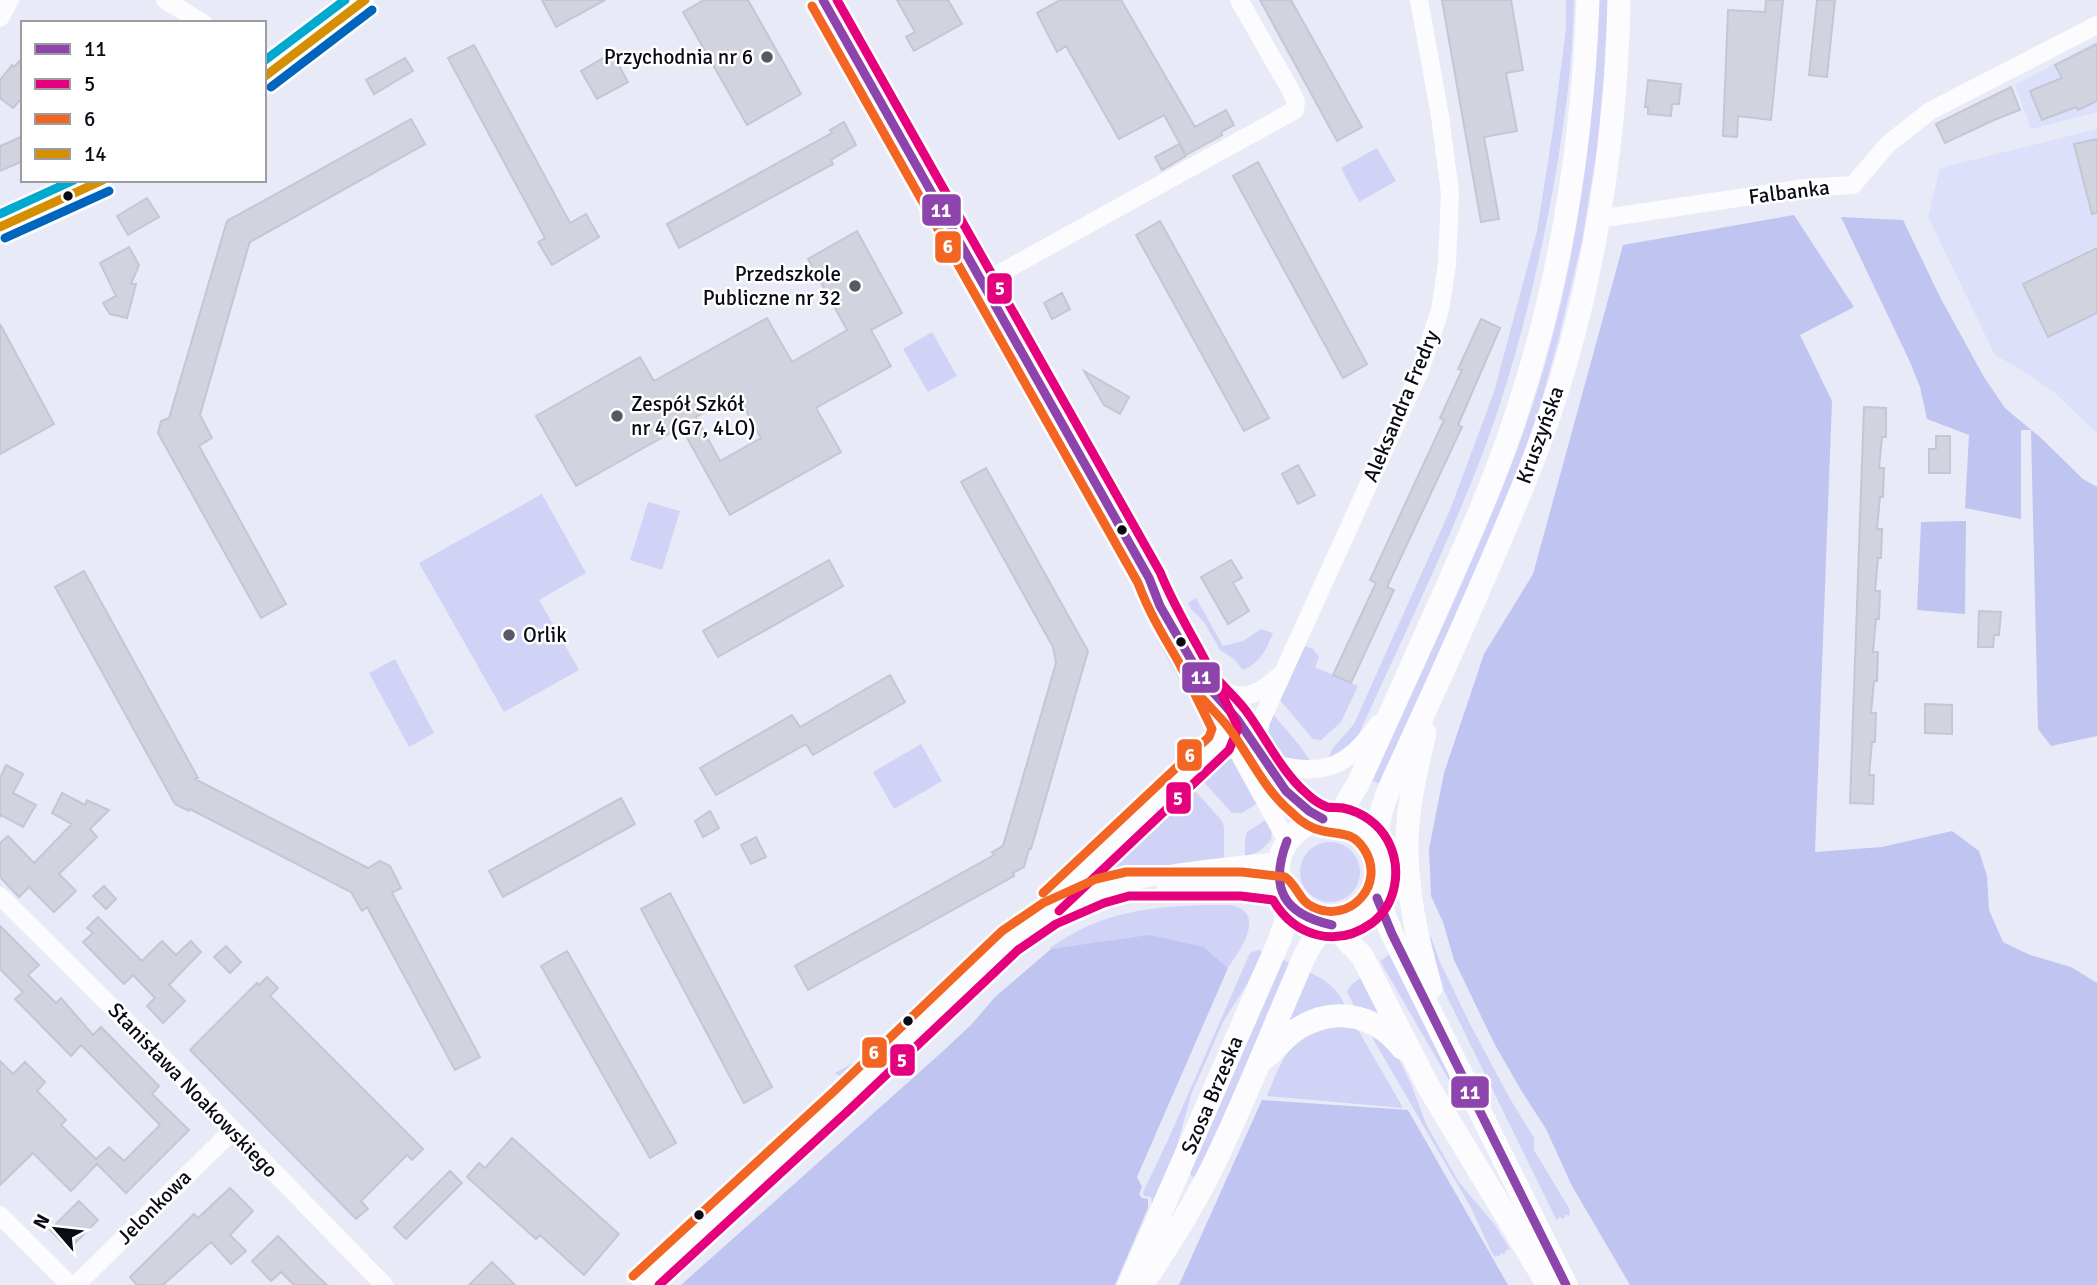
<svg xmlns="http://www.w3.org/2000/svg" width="2097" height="1285" font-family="Signika,sans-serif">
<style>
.built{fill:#dce0fa}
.green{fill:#d0d3f6}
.forest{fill:#c0c4f0}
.building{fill:#d1d3df;stroke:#c5c6d3;stroke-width:2;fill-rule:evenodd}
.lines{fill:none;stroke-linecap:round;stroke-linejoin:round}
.minor{stroke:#fcfcfe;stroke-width:18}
.major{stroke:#fcfcfe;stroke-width:23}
.bus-1-casing{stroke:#fff;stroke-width:14}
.bus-2-casing{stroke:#fff;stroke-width:14}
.bus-3-casing{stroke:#fff;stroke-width:14}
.bus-4-casing{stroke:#fff;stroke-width:14}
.bus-5-casing{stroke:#fff;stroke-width:14}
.bus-6-casing{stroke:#fff;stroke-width:14}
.bus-1{stroke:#8e44ad;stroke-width:9}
.bus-2{stroke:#e5007d;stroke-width:9}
.bus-3{stroke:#f26522;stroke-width:9}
.bus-4{stroke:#d48f03;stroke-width:9}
.bus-5{stroke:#0065bd;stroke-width:9}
.bus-6{stroke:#00a9ce;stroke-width:9}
.poi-dot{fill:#585964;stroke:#fff;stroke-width:2.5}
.bus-dot{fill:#0b0b15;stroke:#fff;stroke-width:2.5}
.labels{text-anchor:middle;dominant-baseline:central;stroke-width:5;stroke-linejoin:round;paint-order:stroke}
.poi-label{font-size:21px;fill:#0b0b15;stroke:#fff;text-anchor:end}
.street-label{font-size:21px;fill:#0b0b15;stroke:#fff}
.line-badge{stroke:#fff;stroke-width:2.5}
.badge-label{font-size:19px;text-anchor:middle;font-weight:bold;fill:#fff}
</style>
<rect width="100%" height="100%" fill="#e8eaf8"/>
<!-- built -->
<path class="built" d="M2097,41V112L2031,129L2015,85Z
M2097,129V433L2055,393L2020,369L1995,355L1928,217L1940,168Z"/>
<!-- green -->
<path class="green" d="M1566,0H1574C1573,63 1564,127 1553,189C1537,277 1515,366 1484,450C1447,547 1401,641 1358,736L1344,751L1328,759L1333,748L1354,724L1450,510L1494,392L1537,231L1553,130L1566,28Z
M1599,0H1608L1604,75L1597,149L1582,241L1558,341L1538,413L1514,483L1380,784L1372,781C1417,681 1465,582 1505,481C1567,328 1593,164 1599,0Z
M1377,148L1396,181L1359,202L1341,168Z
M932,332L957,376L928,392L903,349Z
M542,494L586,573L539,600L579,670L504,712L419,563Z
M648,502L680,511L662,570L630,560Z
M1196,598L1223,646L1243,641L1261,629L1273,633C1266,650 1261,662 1243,670L1234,659L1220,650L1204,622L1191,609L1188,603Z
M1156,638H1162L1171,644L1212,717C1220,743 1206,747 1188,764L1189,761C1198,752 1208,745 1208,731Z
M1305,646L1313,649L1319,657L1315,667L1358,686L1341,722L1321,740L1313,739L1279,699Z
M395,659L434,733L409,747L369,673Z
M1272,713L1301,747L1312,764C1300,762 1265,758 1265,740C1264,732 1270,721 1272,713Z
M921,744L942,781L894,809L873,772Z
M1227,755L1232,756L1258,803L1242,813H1232L1200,778Z
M1176,772L1180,773C1072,873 963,971 857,1073C849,1078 842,1079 835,1073L869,1054L960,966L1060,879Z
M1191,786L1222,821L1224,827V860L1142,871L1090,883L1091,879Z
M1267,819L1272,828L1271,840L1261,850L1245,858V840L1247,832Z
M1300 872a30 30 0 1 1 60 0a30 30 0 1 1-60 0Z
M1173,890H1226L1225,894C1156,895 1100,899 1041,939C1008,962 980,995 951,1023C1002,945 1080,898 1173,890Z
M1231,905C1268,913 1239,951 1228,968L1204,947L1051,949L1050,948C1059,942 1068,936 1078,931C1125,906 1180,905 1231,905Z
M1431,937L1440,962L1470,1024L1509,1097L1534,1138V1150L1570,1210L1569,1216L1565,1214L1564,1219L1559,1217L1557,1221L1452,1007L1438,978L1425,938Z
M1258,950L1263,952L1247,984L1223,1022L1191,1095L1176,1150L1152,1204L1151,1197L1144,1196L1143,1192L1168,1140L1250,953Z
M1390,954L1463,1100L1461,1101L1380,961Z
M1282,959L1292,964L1198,1175L1192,1177L1189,1171Z
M1309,972C1330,983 1336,987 1347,1009L1287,1023Z
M1364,975L1387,1019L1356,1009L1347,992L1350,986Z
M1341,1026L1357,1028L1403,1108L1267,1096C1286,1051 1289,1036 1341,1026Z
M1369,1032L1396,1053L1411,1084L1426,1124L1458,1181L1494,1224L1510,1249L1506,1250L1505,1254L1501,1253L1499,1257L1496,1255L1495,1257L1493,1255L1470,1206Z
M806,1146L810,1150L663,1285H656Z"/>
<!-- forest -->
<path class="forest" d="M1794,215L1854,307L1800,335L1832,401L1815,852L1882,847L1952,831L1979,851L1987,876L1989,910L2003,942L2030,955L2071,967L2097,983V1285H1630L1572,1186L1546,1129L1521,1090L1494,1043L1454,960L1443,922L1431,896L1429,849L1444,773L1484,654L1533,574L1623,245Z
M1841,217L1903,220L1941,299L1984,377L2005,408L2041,438L2083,479L2097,487V736L2051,746L2038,729L2031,430H2021V519L1965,508L1969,435L1927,419L1920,387L1910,362Z
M1966,521L1965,614L1917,610L1921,522Z
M1149,935L1204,947L1228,968L1137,1177L1142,1187L1139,1194L1142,1198L1148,1199V1208L1115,1285H681L942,1052L971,1025L995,997L1051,949Z
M1262,1100L1408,1110L1508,1285H1179Z"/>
<!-- building -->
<path class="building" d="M542,0H605L556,27Z
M704,0H748L801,94L747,125L683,12Z
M897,0H948L962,24L914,51L906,37L915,32Z
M1060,0H1121L1195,127L1226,110L1234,125L1221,132L1222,135L1186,155L1164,115L1119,139L1066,46L1057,52L1037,13Z
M1260,0H1291L1362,127L1337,141Z
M1442,0H1511L1523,70L1506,73L1517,131L1484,137L1499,219L1481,222Z
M1766,0H1783L1771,120L1738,116L1737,137L1723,136L1728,10L1765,12Z
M1817,0H1835L1827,77L1809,75Z
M2097,44V101L2078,110L2076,107L2042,120L2030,91L2062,78L2055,65Z
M474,45L570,223L586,214L599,237L552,265L538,242L545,238L448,58Z
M612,53L628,82L597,99L581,71Z
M23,57V97L13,108L0,98V80L12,65L14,67Z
M405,58L413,71L374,94L366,80Z
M1648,80L1681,84L1679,104H1672L1671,116L1648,114V107H1645Z
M2011,87L2020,110L1994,120L1945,143L1936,124Z
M411,119L425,144L250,242L248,248L200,415L212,438L199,446L286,604L261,618L158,433L161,421L169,418L227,221Z
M844,122L856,145L831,160L833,164L679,248L667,224L832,133L830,130Z
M23,136V161L0,171V146Z
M2097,139V213L2092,214L2074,144Z
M1179,144L1186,156L1162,170L1155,157Z
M1258,162L1367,364L1343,378L1233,176Z
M147,198L159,217L128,235L117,216Z
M1160,221L1269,418L1244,431L1136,235Z
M857,231L902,313L871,330L891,366L816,408L841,452L730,515L681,427L576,486L536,416L640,357L654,381L767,318L792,362L847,330L808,259ZM737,394L761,438L720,461L696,417Z
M129,247L139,265L131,284H136L127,318L110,314L103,303L116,296L100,263Z
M2097,248V313L2048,337L2023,284Z
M1062,293L1070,309L1052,319L1044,303Z
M1481,319L1500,328L1458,425L1462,427L1387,587L1394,590L1351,683L1333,675L1376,583L1370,580L1444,420L1440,418L1462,370L1458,369Z
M0,324L54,424L0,454Z
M1084,371L1129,397L1120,414L1104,405Z
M1864,407L1886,408V437H1882L1879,468H1884L1883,497H1880L1877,529H1882L1881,558H1878L1875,591H1880L1879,619H1876L1873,652H1878L1877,681H1874L1871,713H1876L1875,742H1872L1869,775H1874L1873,804L1850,803Z
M1936,436H1950V473H1929V449H1936Z
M1298,465L1315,495L1298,504L1282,474Z
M986,468L1088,651L1031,849H1029L1024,867L1013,873L1014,876L808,990L795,966L994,855L992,852L1003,846L1056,663L1053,647L961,482Z
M829,560L843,586L718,657L703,631Z
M1231,560L1242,578L1233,583L1249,611L1228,624L1201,577Z
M84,571L198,778L195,779L368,868L380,861L390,866L401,888L392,893L480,1057L455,1070L367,907L362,911L351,892L190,809L189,811L175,804L55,587Z
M1979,611L2001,612L1999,635H1994L1993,647H1978Z
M890,675L905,702L813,755L806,744L716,795L700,768L792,715L800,727Z
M1925,704L1952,705V734L1925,733Z
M6,765L23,774L13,793L36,805L23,827L1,815L0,817V778Z
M62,793L85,805L87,800L109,810L90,829L97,837L59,874L76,891L54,912L29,887L19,897L0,877V843L8,836L34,863L72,824L52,813Z
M621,798L635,824L503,897L489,871Z
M710,811L719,828L703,837L695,821Z
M756,837L766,857L751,864L741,845Z
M104,886L116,899L106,909L93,896Z
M670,893L772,1087L744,1103L641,909Z
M98,917L142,961L162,941L176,955L191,941L201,952L169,985L185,1001L163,1023L147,1006L155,998L133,975L124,984L83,942L93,933L87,928Z
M0,926L39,965L28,975L56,1003L61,998L93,1035L101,1027L159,1086L152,1094L189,1130L126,1193L97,1164L71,1191L33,1153L0,1185V1061L13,1074L25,1062L45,1082L37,1091L66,1120L61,1125L96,1159L109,1147L124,1161L160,1125L81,1045L71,1056L15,999L23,992L0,969Z
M226,946L241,962L230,973L214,957Z
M567,951L676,1143L650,1158L541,966Z
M267,977L278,988L270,996L423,1149L412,1160L407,1155L361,1201L368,1209L356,1219L190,1050L257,983L259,985Z
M512,1138L619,1234L584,1275L540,1235L536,1239L467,1177L479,1163L485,1168Z
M450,1171L462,1183L406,1239L394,1227Z
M230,1188L253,1211L230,1235L246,1251L231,1264L211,1242L163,1285H137L130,1277L194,1214L198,1218Z
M79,1201L98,1220L69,1249L50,1230Z
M278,1236L309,1268L327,1285H294L281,1272L271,1281L252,1261Z
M492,1262L515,1285H469Z"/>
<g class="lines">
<!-- minor -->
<path class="minor" d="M165,0L203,23
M823,0L1149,578L1160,606L1204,682L1225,728L1287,841
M0,18L10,0
M264,77L365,0
M1598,219L1805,188L1853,185L1888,144L1930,111L2097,25
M0,227L104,180
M982,283L1295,110L1296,102L1291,91L1239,0
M1210,685C1238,702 1256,698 1279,676
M1214,693L1237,719L1286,791L1309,811L1323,819
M1256,747L1261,721L1420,371L1440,310L1447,264L1450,193L1440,116L1419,0
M1266,762C1319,777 1346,771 1378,724
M1165,884H1242L1280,888
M0,896L161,1056L384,1285
M1044,917C1113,874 1201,869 1279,861
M0,1215L70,1285
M76,1285L233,1130
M641,1285C832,1108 1022,931 1212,753L1219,744L1225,728"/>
<!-- major -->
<path class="major" d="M1425,733C1417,767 1408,804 1407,839C1406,890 1417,939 1431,988
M1337,819L1358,784C1385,726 1411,667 1437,609C1466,544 1495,480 1517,412C1561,279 1583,140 1588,0
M1278 872a53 53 0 1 1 106 0a53 53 0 1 1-106 0Z
M1377,847C1375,813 1392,783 1406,752C1417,728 1428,704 1439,680C1470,611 1501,541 1529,471C1588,322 1616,159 1619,0
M1377,898L1392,934L1566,1285
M1332,925L1362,956L1429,1088L1548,1285
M1265,1058C1273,1051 1281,1042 1289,1035C1327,1005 1373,1011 1402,1048
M1129,1285L1279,941L1285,924L1288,904
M1142,1285C1167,1248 1191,1210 1211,1170C1246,1099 1274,1025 1306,953L1315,938L1332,925"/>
<!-- bus-1 casing -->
<g class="bus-1-casing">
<path id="bus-1" d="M823,0L1149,578L1160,606L1204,682L1237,719L1286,791L1309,811L1323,819
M1287,841C1269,888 1283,914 1332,925
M1377,898L1392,934L1566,1285"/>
</g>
<!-- bus-2 casing -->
<g class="bus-2-casing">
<path id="bus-2" d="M1059,911L1229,750L1237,731V725L1207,664
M659,1285L848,1111L1018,950L1056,924L1104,903L1129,896H1241L1273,900C1294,936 1336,949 1372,923C1397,904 1402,868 1388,841C1379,824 1362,812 1343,808C1338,807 1332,808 1327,807C1319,804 1311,798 1305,792C1283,773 1266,739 1249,715C1239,700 1225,689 1214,675C1208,667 1203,656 1198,647C1184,622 1171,599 1160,572L837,0"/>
</g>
<!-- bus-3 casing -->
<g class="bus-3-casing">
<path id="bus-3" d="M1043,893L1209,737L1212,729L1185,674
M633,1276L832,1093L1002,931L1043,903L1096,879L1126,872H1242L1285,877C1297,885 1299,901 1313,907C1350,925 1387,884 1364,849C1352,831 1341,835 1323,831C1311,829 1299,820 1291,812C1264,790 1249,754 1228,727C1218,714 1206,704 1196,691C1188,682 1183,670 1177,659C1162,634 1148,610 1138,583L812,6"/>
</g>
<!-- bus-4 casing -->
<g class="bus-4-casing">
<path id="bus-4" d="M264,77L365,0
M0,227L103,180"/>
</g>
<!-- bus-5 casing -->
<g class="bus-5-casing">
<path id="bus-5" d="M271,87L372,10
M5,238L109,191"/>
</g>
<!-- bus-6 casing -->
<g class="bus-6-casing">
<path id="bus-6" d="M264,61L345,0
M0,214L74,180"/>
</g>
<!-- bus-1 -->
<use href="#bus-1" class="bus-1"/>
<!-- bus-2 -->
<use href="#bus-2" class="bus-2"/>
<!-- bus-3 -->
<use href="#bus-3" class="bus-3"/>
<!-- bus-4 -->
<use href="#bus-4" class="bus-4"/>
<!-- bus-5 -->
<use href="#bus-5" class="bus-5"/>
<!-- bus-6 -->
<use href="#bus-6" class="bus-6"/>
</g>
<!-- markers -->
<g class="poi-dot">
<circle cx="767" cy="57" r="7"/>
<circle cx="855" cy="286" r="7"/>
<circle cx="617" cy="416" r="7"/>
<circle cx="509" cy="635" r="7"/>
</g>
<g class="bus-dot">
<circle cx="68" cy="196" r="6"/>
<circle cx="1122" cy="530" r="6"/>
<circle cx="1181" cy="642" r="6"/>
<circle cx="908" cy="1021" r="6"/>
<circle cx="699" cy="1215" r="6"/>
</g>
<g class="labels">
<!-- poi labels -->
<g class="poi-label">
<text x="753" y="57">Przychodnia nr 6</text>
<text x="841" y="274">Przedszkole<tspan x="841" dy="24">Publiczne nr 32</tspan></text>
<text x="631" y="404" text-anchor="start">Zespół Szkół<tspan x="631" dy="24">nr 4 (G7, 4LO)</tspan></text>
<text x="523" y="635" text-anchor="start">Orlik</text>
</g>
<!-- street labels -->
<g class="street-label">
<text transform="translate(1789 192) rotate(-7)">Falbanka</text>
<text transform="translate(1401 406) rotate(-67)">Aleksandra Fredry</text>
<text transform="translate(1540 435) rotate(-70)">Kruszyńska</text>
<text transform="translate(193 1090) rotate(46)">Stanisława Noakowskiego</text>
<text transform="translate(1212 1095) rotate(-67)">Szosa Brzeska</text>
<text transform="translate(154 1207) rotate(-45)">Jelonkowa</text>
</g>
</g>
<g class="line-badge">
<rect x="921" y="193" width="41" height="34" rx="7" fill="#8e44ad"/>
<rect x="934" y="230" width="28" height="34" rx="7" fill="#f26522"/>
<rect x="986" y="272" width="27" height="33" rx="7" fill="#e5007d"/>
<rect x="1181" y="661" width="40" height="33" rx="7" fill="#8e44ad"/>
<rect x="1176" y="738" width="27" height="34" rx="7" fill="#f26522"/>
<rect x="1165" y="781" width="27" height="34" rx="7" fill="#e5007d"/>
<rect x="861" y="1036" width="27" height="33" rx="7" fill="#f26522"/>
<rect x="889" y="1043" width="27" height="34" rx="7" fill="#e5007d"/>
<rect x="1450" y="1075" width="40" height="34" rx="7" fill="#8e44ad"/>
</g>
<g class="badge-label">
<text x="941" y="217">11</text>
<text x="948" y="253">6</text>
<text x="1000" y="295">5</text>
<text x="1201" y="684">11</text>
<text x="1190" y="762">6</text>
<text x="1178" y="805">5</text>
<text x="874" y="1059">6</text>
<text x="902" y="1067">5</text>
<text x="1470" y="1099">11</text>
</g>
<!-- legend -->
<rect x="21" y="21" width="245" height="161" fill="#ffffff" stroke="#9d9da1" stroke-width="2"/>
<rect x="35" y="44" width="35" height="10" fill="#8e44ad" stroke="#9d9da1" stroke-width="2"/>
<text x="84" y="56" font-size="21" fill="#0b0b15">11</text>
<rect x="35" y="79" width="35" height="10" fill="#e5007d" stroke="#9d9da1" stroke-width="2"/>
<text x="84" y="91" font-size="21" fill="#0b0b15">5</text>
<rect x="35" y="114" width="35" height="10" fill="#f26522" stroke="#9d9da1" stroke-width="2"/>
<text x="84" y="126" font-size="21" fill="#0b0b15">6</text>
<rect x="35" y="149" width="35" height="10" fill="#d48f03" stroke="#9d9da1" stroke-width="2"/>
<text x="84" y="161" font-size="21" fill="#0b0b15">14</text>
<!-- north arrow -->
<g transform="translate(56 1229) rotate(298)" stroke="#ffffff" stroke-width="5" paint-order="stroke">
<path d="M0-5L12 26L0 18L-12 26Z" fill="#0b0b15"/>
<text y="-10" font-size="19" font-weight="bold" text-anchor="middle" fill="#0b0b15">N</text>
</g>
</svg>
